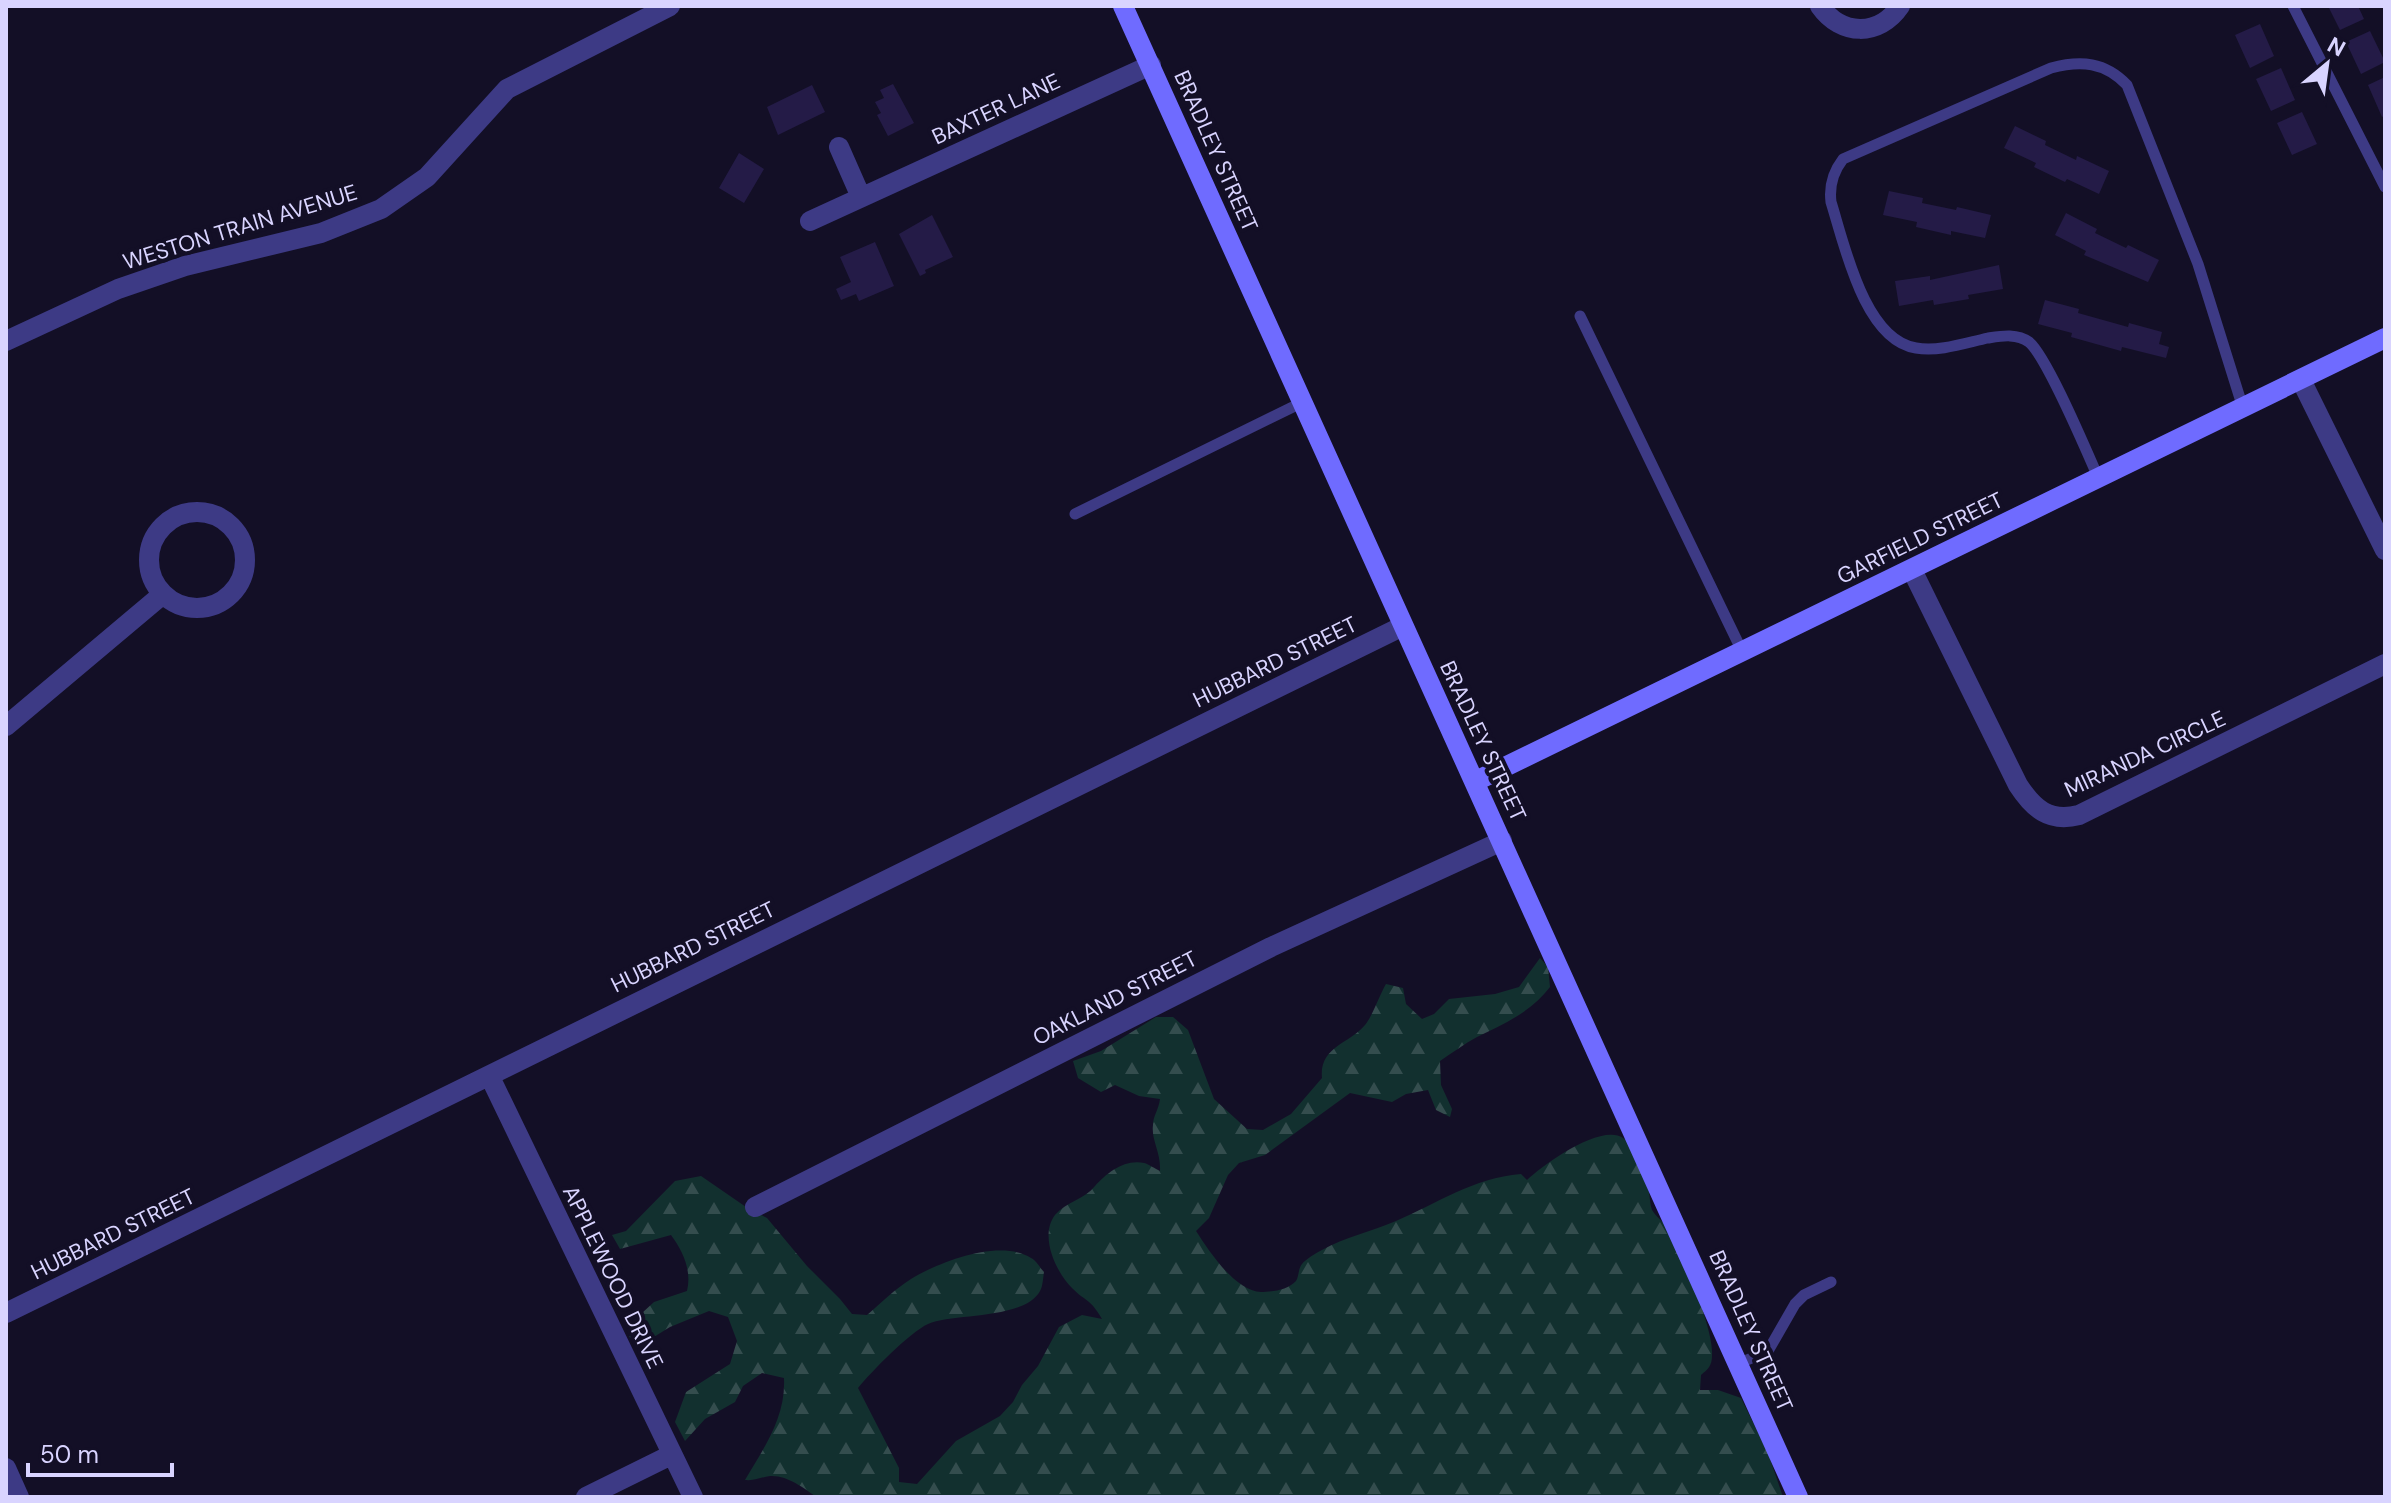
<svg xmlns="http://www.w3.org/2000/svg" width="2391" height="1503" font-family="'DM Sans',sans-serif">
<style>
.forest{fill:url(#forest-firs)}
.building{fill:#241b47}
.lines{fill:none;stroke-linecap:round;stroke-linejoin:round}
.lane{stroke:#3d3a85;stroke-width:11}
.street{stroke:#3d3a85;stroke-width:20}
.secondary{stroke:#6f6bff;stroke-width:20}
.labels{text-anchor:middle;dominant-baseline:central;stroke-width:8;stroke-linejoin:round;paint-order:stroke}
.street-label{font-size:22px;fill:#d9d4ff;stroke:#130f26}
</style>
<defs>
<pattern id="forest-firs" width="22" height="20" patternUnits="userSpaceOnUse" patternTransform="scale(2)"><rect width="22" height="20" fill="#12302f"/><path d="M5 1l3.5 6h-7zM16 11l3.5 6h-7z" fill="#344d4e"/></pattern>
</defs>
<rect width="100%" height="100%" fill="#130f26"/>
<!-- forest -->
<path class="forest" d="M1540,958L1548,967L1550,987C1531,1012 1504,1024 1477,1037C1464,1044 1452,1053 1440,1061L1441,1085L1452,1109L1450,1117L1436,1110L1428,1090L1406,1094L1392,1102L1350,1093L1265,1155L1239,1163L1228,1175L1209,1218L1196,1231C1209,1251 1235,1291 1261,1292C1272,1292 1288,1290 1296,1281C1299,1277 1298,1269 1302,1264C1306,1259 1316,1253 1322,1250C1345,1237 1371,1232 1396,1221C1438,1203 1473,1178 1521,1174L1527,1180C1544,1164 1601,1123 1623,1138C1634,1144 1646,1180 1649,1192C1650,1198 1650,1205 1652,1210C1656,1217 1664,1222 1668,1229C1682,1252 1714,1330 1712,1355C1712,1366 1708,1369 1701,1375L1700,1390H1718L1741,1398L1768,1453L1783,1497H817C803,1488 788,1475 770,1476C761,1477 755,1481 745,1480C764,1448 786,1417 784,1378L762,1373L743,1386L735,1402L705,1419L685,1441L675,1422L686,1392L730,1364L737,1341L728,1317L709,1311L670,1327L644,1343L629,1337V1325L654,1302L687,1291C692,1271 683,1251 671,1235L620,1249L612,1235L626,1231L675,1181L701,1176L746,1207L767,1218L807,1266L840,1299L852,1314L867,1315C881,1303 895,1289 911,1279C939,1262 1000,1238 1031,1258C1036,1260 1040,1268 1044,1272C1043,1277 1043,1286 1040,1291C1024,1320 953,1313 928,1324C910,1332 871,1372 858,1388L899,1468V1482L917,1484L956,1441L1000,1416L1013,1402L1022,1385L1038,1366L1059,1327L1082,1315L1102,1319C1090,1298 1087,1303 1072,1288C1056,1272 1039,1236 1055,1215C1066,1202 1085,1199 1095,1186C1107,1173 1124,1159 1144,1163C1149,1164 1155,1169 1160,1171C1161,1152 1151,1140 1153,1125C1153,1116 1159,1109 1160,1099L1139,1096L1115,1085L1101,1092L1078,1078L1073,1061L1101,1051L1156,1017H1173L1188,1030L1214,1099L1247,1129L1263,1130L1291,1114L1322,1078C1319,1047 1349,1044 1365,1025C1372,1017 1380,994 1386,984L1403,988L1406,1004L1422,1019L1434,1014L1449,999L1495,994L1519,987Z"/>
<!-- building -->
<path class="building" d="M2328,6H2358L2364,19L2340,30Z
M2260,24L2274,56L2250,68L2235,35Z
M2370,31L2385,62L2361,74L2346,42Z
M2281,68L2295,100L2271,111L2256,79Z
M2385,77V115L2382,117L2368,85Z
M893,84L914,123L888,136L877,115L881,113L875,102L884,98L880,90Z
M812,85L825,112L778,135L767,107Z
M2302,112L2317,144L2292,155L2277,123Z
M2015,126L2046,141L2045,145L2076,160L2077,156L2109,171L2099,194L2067,179L2065,182L2034,167L2036,163L2004,148Z
M739,153L764,169L744,203L719,188Z
M1889,191L1923,198L1922,203L1956,210L1957,207L1991,215L1985,238L1951,231V235L1916,227L1917,222L1883,215Z
M2066,213L2097,229L2095,233L2126,248L2128,245L2159,260L2148,282L2084,255L2086,251L2055,235Z
M932,215L953,257L925,270L926,273L920,276L899,234Z
M875,242L894,286L859,301L856,294L841,300L836,289L851,282L840,257Z
M1999,265L2003,289L1968,295L1969,299L1934,305L1933,300L1899,306L1895,281L1930,276V280Z
M2045,300L2079,309L2078,313L2128,327L2129,323L2162,332L2159,344L2169,347L2166,358L2122,347L2121,351L2071,337L2072,333L2038,324Z"/>
<g class="lines">
<!-- lane -->
<path class="lane" d="M2293,6L2385,187
M1580,316L1742,651
M2098,477C2086,450 2047,357 2029,342C2017,333 2001,336 1988,338C1965,343 1939,352 1916,348C1864,340 1844,243 1831,202C1829,186 1833,172 1843,159L2051,68C2081,60 2105,62 2127,85L2198,264L2243,408
M1075,514L1303,402
M1740,1363L1768,1351L1795,1304L1804,1295L1831,1282"/>
<!-- street -->
<path class="street" d="M1820,6C1841,36 1879,37 1900,6
M839,147L861,197
M810,221L1151,65
M6,341L118,289L185,266L321,233L381,209L427,177L507,89L670,6
M2301,380L2385,550
M149 560a48 48 0 1 1 96 0a48 48 0 1 1-96 0Z
M1912,570L2018,785C2033,808 2049,823 2079,815L2385,664
M6,726L163,594
M490,1077L693,1497
M755,1207L1271,947L1502,841
M6,1313C472,1085 936,853 1403,626
M6,1468L19,1497
M586,1497L671,1455"/>
<!-- secondary -->
<path class="secondary" d="M1123,6L1798,1497
M1476,781L2385,338"/>
</g>
<g class="labels">
<!-- street labels -->
<g class="street-label">
<text transform="translate(996 109) rotate(-25)">BAXTER LANE</text>
<text transform="translate(1216 151) rotate(66)">BRADLEY STREET</text>
<text transform="translate(240 227) rotate(-17)">WESTON TRAIN AVENUE</text>
<text transform="translate(1920 538) rotate(-26)">GARFIELD STREET</text>
<text transform="translate(1275 662) rotate(-26)">HUBBARD STREET</text>
<text transform="translate(1483 741) rotate(65)">BRADLEY STREET</text>
<text transform="translate(2145 754) rotate(-25)">MIRANDA CIRCLE</text>
<text transform="translate(693 947) rotate(-26)">HUBBARD STREET</text>
<text transform="translate(1115 998) rotate(-27)">OAKLAND STREET</text>
<text transform="translate(113 1234) rotate(-26)">HUBBARD STREET</text>
<text transform="translate(613 1277) rotate(64)">APPLEWOOD DRIVE</text>
<text transform="translate(1751 1331) rotate(66)">BRADLEY STREET</text>
</g>
</g>
<!-- border -->
<rect width="2391" height="1503" fill="none" stroke="#d9d4ff" stroke-width="16"/>
<!-- north arrow -->
<g transform="translate(2327 64) rotate(29)" stroke="#130f26" stroke-width="6" paint-order="stroke">
<path d="M0-6L14 30L0 20L-14 30Z" fill="#d9d4ff"/>
<text y="-12" font-size="22" font-weight="bold" text-anchor="middle" fill="#d9d4ff">N</text>
</g>
<!-- scale -->
<path d="M28 1463v12h144v-12" fill="none" stroke="#d9d4ff" stroke-width="4"/>
<text x="40" y="1463" font-size="24" fill="#d9d4ff" stroke="#130f26" stroke-width="6" paint-order="stroke">50 m</text>
</svg>
